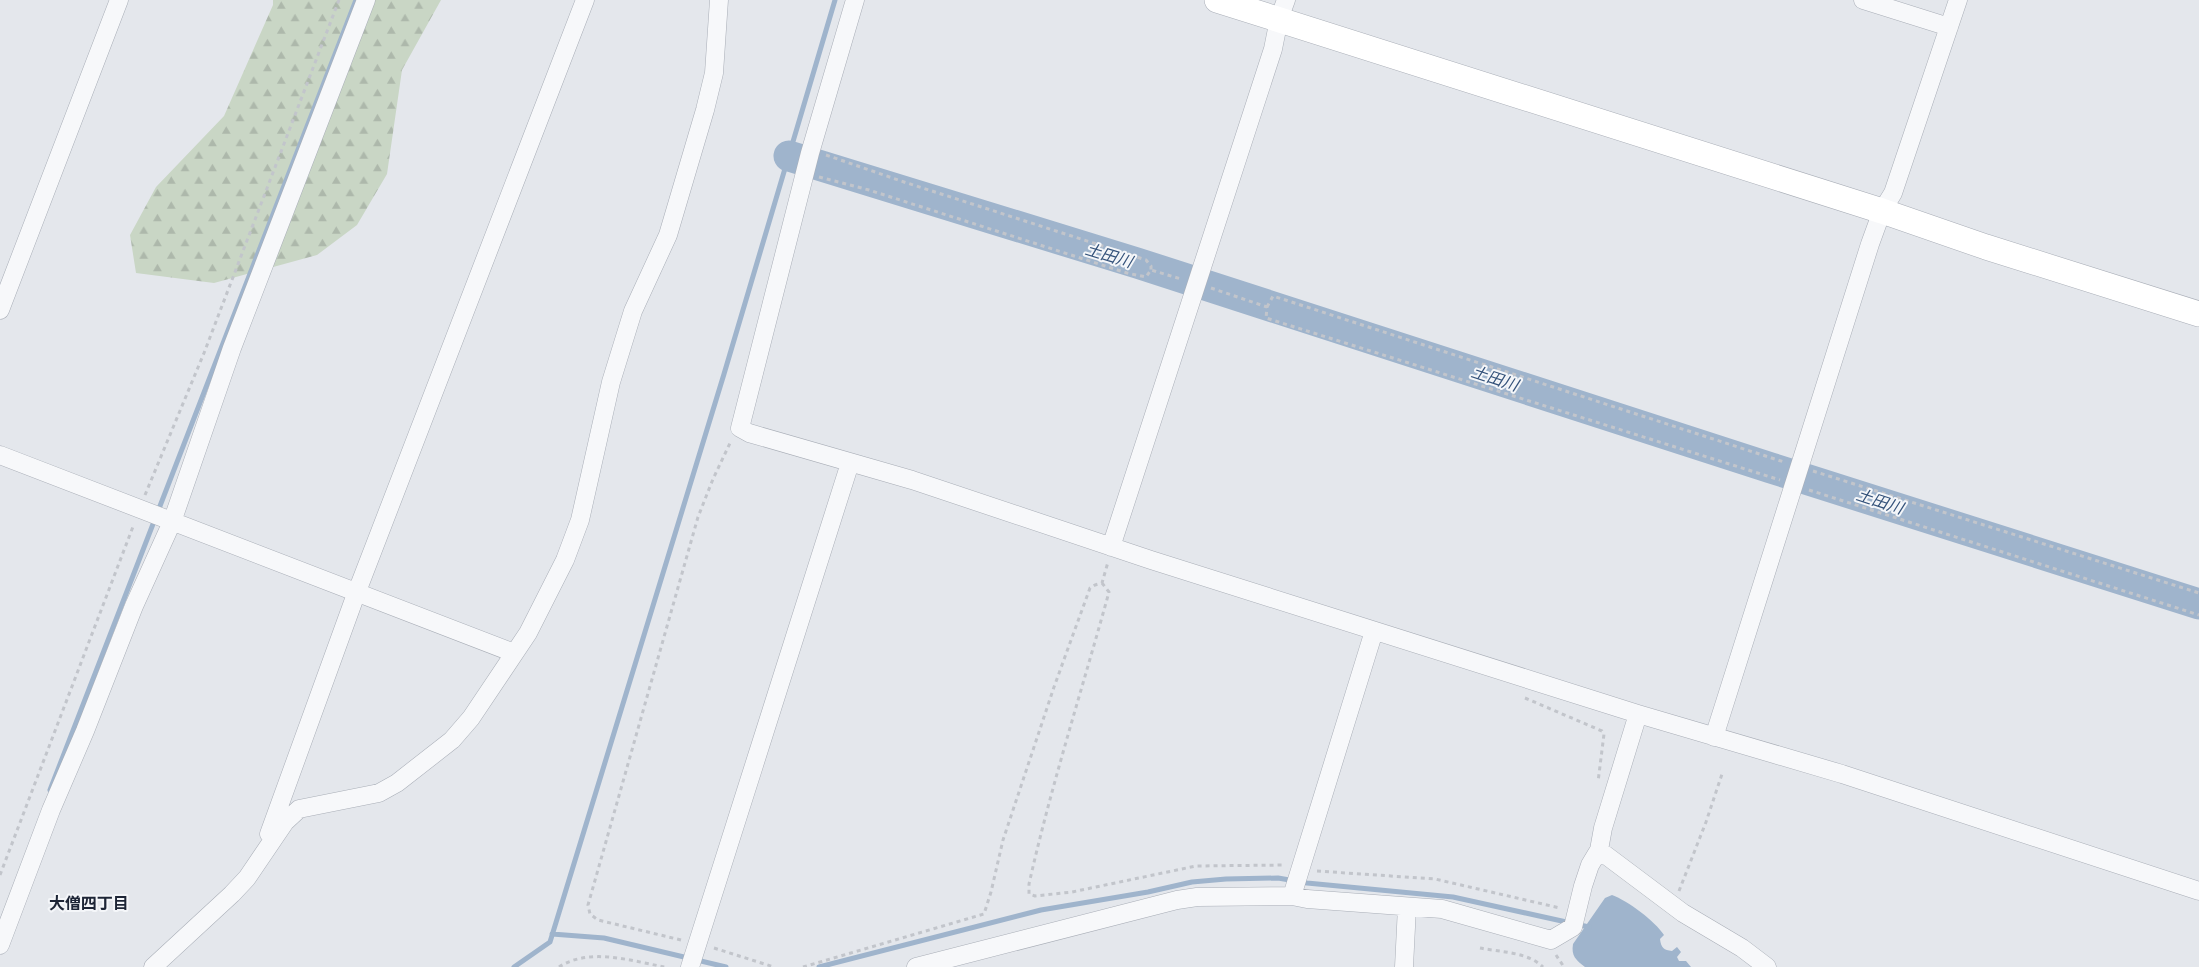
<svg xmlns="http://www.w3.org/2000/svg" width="2199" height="967" font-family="'Golos Text','Noto Sans JP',sans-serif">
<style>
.forest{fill:url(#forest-firs)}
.water{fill:#9fb4cc}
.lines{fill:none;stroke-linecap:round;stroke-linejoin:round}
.stream{stroke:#9fb4cc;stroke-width:5}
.river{stroke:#9fb4cc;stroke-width:31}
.street-casing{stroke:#a9aeb7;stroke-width:19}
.secondary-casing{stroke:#a9aeb7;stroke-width:26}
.path{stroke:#c2c5cb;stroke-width:3;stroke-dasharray:4 4;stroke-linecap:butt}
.street{stroke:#f7f8fa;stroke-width:18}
.secondary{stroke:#fff;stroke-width:25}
.labels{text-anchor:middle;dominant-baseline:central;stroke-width:4;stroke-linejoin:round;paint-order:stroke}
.water-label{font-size:16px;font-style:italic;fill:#34527a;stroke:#f4f6f9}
.neighbourhood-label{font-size:16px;font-weight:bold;fill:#1d2536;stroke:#f4f6f9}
</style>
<defs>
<pattern id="forest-firs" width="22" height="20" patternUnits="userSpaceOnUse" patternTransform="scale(1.25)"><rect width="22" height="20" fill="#c9d6c5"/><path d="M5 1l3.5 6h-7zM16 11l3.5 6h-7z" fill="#adb8ab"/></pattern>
</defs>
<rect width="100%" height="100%" fill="#e4e7ec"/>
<!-- forest -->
<path class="forest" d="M273,0H441L402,70L387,174L357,225L317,255L214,283L136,273L130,235L156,187L224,116L273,5Z"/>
<!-- water -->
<path class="water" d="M1612,895C1628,901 1655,921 1664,935L1660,939C1661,948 1664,950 1672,951L1677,947L1681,952L1677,957L1679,961H1686L1691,967H1585C1576,960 1571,956 1573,944L1605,898Z"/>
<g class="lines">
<!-- stream -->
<path class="stream" d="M50,790L356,0
M552,934L604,938L726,967
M514,967L550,942L724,374L835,0
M819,967L1041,910L1148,892L1192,882L1226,879L1278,878L1307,883L1453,897L1589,927"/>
<!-- river -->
<path class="river" d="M789,156L1137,263L1771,468L2199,604"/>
<!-- street casing -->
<g class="street-casing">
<path id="street" d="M855,0L810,153L740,428L749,433L912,480L1151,560L1638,714L1842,774L2199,891
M1863,0L1949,27
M0,310L119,0
M0,455L514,653
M1111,547L1273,49L1279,19L1286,0
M1714,737L1870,244L1882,211L1893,193L1958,0
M269,834L356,594L585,0
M1599,850L1683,913L1742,948L1767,967
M1292,896L1374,631
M0,945L51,810L85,731L134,606L172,522L232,348L366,0
M153,967L232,894L247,878L285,822L299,809L379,793L397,783L452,740L471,718L528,633L565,560L580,520L611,382L633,311L668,235L705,110L714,73L719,0
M690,967L850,463
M916,967L1177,900L1197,897L1292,896L1307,899L1442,909L1551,940L1573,927L1583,886L1590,865L1599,850L1603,828L1638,714
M1404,967L1407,907"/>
</g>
<!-- secondary casing -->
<g class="secondary-casing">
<path id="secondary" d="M1217,0L1882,211L1986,247L2199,314"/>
</g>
<!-- path -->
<path class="path" d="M826,155L904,182L1146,260L1151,266V270
M819,177L869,190L1127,273L1146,277L1151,270L1181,279
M1211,288L1267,307L1266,318L1780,480
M1267,307L1273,296L1784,462
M1813,471L2199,593
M1809,490L2199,615
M145,495L204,353L339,0
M1102,583L1109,592C1082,690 1051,786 1029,884V894L1035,896L1072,892L1196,866L1285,865
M1525,698L1602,731L1604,734L1598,782
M1317,871L1435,879L1560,908
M0,875L134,524
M1679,891L1706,822L1722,774
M681,940L598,920L590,914L588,905L698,517L713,479L731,441
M714,948L774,967
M1480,948C1500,952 1528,952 1543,967
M1556,955L1564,967
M559,967C590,947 631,961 665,967
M803,967L984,914L991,892L1003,840L1054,687L1090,588L1095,585L1102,583L1108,562"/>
<!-- street -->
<use href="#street" class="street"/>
<!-- secondary -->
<use href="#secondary" class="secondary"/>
</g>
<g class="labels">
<!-- water labels -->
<g class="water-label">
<text transform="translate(1109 255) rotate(17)">土田川</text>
<text transform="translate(1495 378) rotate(18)">土田川</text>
<text transform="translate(1880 501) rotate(18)">土田川</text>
</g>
<!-- neighbourhood labels -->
<g class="neighbourhood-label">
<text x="89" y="903">大僧四丁目</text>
</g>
</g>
</svg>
